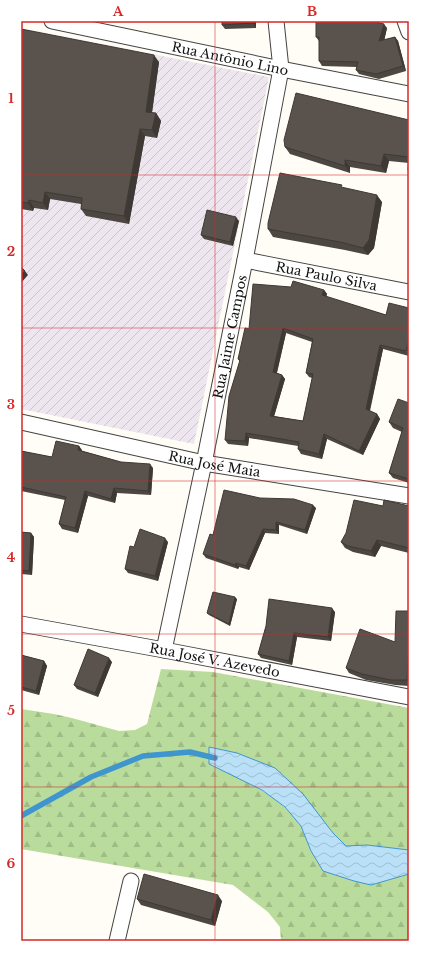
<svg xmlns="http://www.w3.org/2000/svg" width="430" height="962" font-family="'Libre Baskerville',serif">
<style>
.industrial{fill:url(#industrial-furrows)}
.forest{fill:url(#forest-firs)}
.water{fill:url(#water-waves);stroke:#3f96cf}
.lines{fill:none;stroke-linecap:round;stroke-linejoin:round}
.stream{stroke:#3f96cf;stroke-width:5.5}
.minor-casing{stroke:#444;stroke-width:17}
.minor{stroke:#fff;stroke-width:15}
.wall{fill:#4d4742;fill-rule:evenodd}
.shaded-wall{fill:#3f3936}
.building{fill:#5a524d;stroke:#3f3936;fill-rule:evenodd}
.grid{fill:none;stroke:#d62828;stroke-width:1;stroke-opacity:0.55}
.labels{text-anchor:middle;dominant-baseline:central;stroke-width:4;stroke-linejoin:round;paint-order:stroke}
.street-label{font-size:13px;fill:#111;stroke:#fff}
.neatline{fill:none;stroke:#d62828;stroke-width:1.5}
.grid-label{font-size:13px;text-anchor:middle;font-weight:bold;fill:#d62828}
</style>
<defs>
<pattern id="industrial-furrows" width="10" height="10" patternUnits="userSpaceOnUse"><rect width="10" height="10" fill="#eee6ef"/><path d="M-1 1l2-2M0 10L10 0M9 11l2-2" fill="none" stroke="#cbc4cc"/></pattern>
<pattern id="forest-firs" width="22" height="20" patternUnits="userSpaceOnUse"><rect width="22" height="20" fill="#b9dc9c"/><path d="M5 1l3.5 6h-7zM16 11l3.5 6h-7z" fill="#9ebc85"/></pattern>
<pattern id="water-waves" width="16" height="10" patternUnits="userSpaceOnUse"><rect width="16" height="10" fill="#b9e0f7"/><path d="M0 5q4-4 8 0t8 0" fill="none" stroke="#9ebfd3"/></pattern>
</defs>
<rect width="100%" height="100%" fill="#fffdf5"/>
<!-- industrial -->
<path class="industrial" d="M21,28L269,77L194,444L21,409Z"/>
<!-- forest -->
<path class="forest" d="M161,669L213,672L409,708V850L367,845L346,846L333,833L237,753L209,747V764C242,780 279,794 300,825C305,832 308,843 311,851L371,885L409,874V941H281L280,927L268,912L233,885L21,849V709L54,714L72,718L119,731L135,730L147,724Z"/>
<!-- water -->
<path class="water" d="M209,747L237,753L275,768L303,794L333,833L346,846L367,845L409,850V874L371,885L354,881L323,871L311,851L301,826L285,807L262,790L209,764Z"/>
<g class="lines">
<!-- stream -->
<path class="stream" d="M21,816L91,777L143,756L190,752L215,758"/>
<!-- minor casing -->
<g class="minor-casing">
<g id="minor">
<path id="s1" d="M52,21L281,69L409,94"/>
<path d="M405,21L409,32"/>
<path id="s2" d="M245,260L409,292"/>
<path id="s3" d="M21,422L204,463L409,496"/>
<path id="s4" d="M21,624L164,650L409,697"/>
<path id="s5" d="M164,650L204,463L245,260L281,69L276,21"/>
<path d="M117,941L131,881"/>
</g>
</g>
<!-- minor -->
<use href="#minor" class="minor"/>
</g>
<!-- wall -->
<path class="wall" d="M222,21H256V28L225,29L222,25Z
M316,21H375V22L387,28L384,40L395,37L398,41L406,71L379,79L359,74L356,70L357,67L322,66L319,61V41L316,37Z
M21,29L159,62L152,113H156L161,121L157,138L145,136L129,224L86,216L81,209V204L50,199L48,210L34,208L33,211L21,209Z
M409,120V171L408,170L409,163L389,161L386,173L350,167V173L290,154L285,147Z
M344,188L382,202L374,248L368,255L345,250L273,237L268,229Z
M239,221L233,246L204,239L201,235Z
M324,290L327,294L326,297L386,315L409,356L383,349L370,411L377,414L380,419L363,455L327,439L322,459L301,454L298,449V446L249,438L248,446L228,444L225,440L240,362L238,359L249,329ZM286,333L312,342L306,373L309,377L312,378L303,421L274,416L285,379L282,375L277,373Z
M409,403V483L393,478L389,473L402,432L393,428L389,422Z
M79,446L82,451L121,462L153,468L151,495L117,493L115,503L88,496L78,533L62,529L59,524L65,500L21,491V451L52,457Z
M260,498L316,508L307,534L279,525V534L265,533L249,570L239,567L238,569L206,558L203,554L213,535Z
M383,506H409V553L381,546L375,557L353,552L345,548L341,542Z
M21,532L31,533L34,537L32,575L21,574Z
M168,542L158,581L128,573L125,569L134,547Z
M237,599L230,626L209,615L207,613Z
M409,611V686L395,685L366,680L349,673L346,668L395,642Z
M335,612L331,641L297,637L292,665L261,658L258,654L266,626Z
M21,655L44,661L47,666L39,695L21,690Z
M112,662L98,697L77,689L74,685Z
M137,899L222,901L215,926L141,905Z"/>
<!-- shaded-wall -->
<path class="shaded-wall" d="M253,21H256V28L253,23Z
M384,24L387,28L383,46L379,41Z
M395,37L398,41L406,71L403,66Z
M154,55L159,62L151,119L146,112Z
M156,113L161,121L157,138L152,130Z
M140,129L145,136L129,224L124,216Z
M384,154L389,161L386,173L381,166Z
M345,160L350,167V173L345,166Z
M45,192L50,199L48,210L43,203Z
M377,195L382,202L374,248L368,255L363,248Z
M29,200L34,208L33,211L28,203Z
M236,217L239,221L233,246L230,242Z
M25,271L28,275L21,283V275Z
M324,290L327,294L325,300L322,295Z
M283,328L286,333L276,376L273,372Z
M409,337V356L406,351Z
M380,345L383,349L369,413L366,409Z
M282,375L285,379L273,420L270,416Z
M377,414L380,419L363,455L359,451Z
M246,433L249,438L248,446L245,441Z
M324,434L327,439L322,459L319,454Z
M79,446L82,450L81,454L78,450Z
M150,464L153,468L151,495L148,491Z
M114,488L117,493L115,503L111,499Z
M85,491L88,496L78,533L75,528Z
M313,505L316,508L307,534L305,530Z
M276,522L279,525V534L276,530Z
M263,529L265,533L249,570L246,566Z
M31,533L34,537L32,575L29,571Z
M165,538L168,542L158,581L155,576Z
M377,540L381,546L375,557L371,551Z
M236,563L239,567L238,569L235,565Z
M235,597L237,599L230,626L229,624Z
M332,608L335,612L331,641L328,637Z
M294,633L297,637L292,665L289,661Z
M408,657L409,659V683L407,680Z
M109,658L112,662L98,697L95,693Z
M44,661L47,666L39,695L36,691Z
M218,895L222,901L215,926L211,920Z"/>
<!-- building -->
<path class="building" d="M222,21H253V23L222,25Z
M316,21H372L384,24L379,41L395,37L403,66L376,74L356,70L358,62L319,61V37H316Z
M21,29L154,55L146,112L156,113L152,130L140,129L124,216L81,209L82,198L45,192L43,203L29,200L28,203L21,202Z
M296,93L409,120V170H408L409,157L384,154L381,166L345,160V166L285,147L284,140Z
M280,173L342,185L341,187L377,195L369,240L363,248L340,242L268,229V223Z
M207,210L236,217L230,242L201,235Z
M21,267L25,271L21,275Z
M293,281L324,290L322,295L386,315L389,303L409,308V337L406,351L380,345L366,409L377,414L359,451L324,434L319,454L298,449L299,442L246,433L245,441L225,440L229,396L240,360L238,359L245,328L249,329L253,284L291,287ZM283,328L313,339L306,373L313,374L303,421L270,416L282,375L273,372Z
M398,399L409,403V479L389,473L403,428L389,422Z
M56,441L79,446L78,450L121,462L150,464L148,491L114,488L111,499L85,491L75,528L59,524L66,497L21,487V451L52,457Z
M224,490L260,498L294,499L313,505L305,530L276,522V530L263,529L246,566L236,563L235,565L203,554L210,534L213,535Z
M354,500L383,506L384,500L409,506V548L377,540L371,551L348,546L341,542L346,533Z
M140,529L165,538L155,576L125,569L130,546L134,547Z
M21,532L31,533L29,571L21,570Z
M213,592L235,597L229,624L207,613Z
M269,599L332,608L328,637L294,633L289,661L258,654L266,626Z
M396,611H409V657H408L407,680H391L362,674L346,668L360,629L395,642Z
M88,649L109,658L95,693L74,685Z
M21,655L44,661L36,691L21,687Z
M144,874L218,895L211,920L137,899Z"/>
<!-- grid -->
<path class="grid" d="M215,21V941M21,175H409M21,328H409M21,481H409M21,634H409M21,787H409"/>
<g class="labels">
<!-- street labels -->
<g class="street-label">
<text stroke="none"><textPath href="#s1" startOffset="182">Rua Antônio Lino</textPath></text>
<text stroke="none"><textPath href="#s2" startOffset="83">Rua Paulo Silva</textPath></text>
<text stroke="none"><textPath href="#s5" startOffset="320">Rua Jaime Campos</textPath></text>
<text stroke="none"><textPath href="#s3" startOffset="198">Rua José Maia</textPath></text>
<text stroke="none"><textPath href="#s4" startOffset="197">Rua José V. Azevedo</textPath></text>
</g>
</g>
<!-- border -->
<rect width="430" height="962" fill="none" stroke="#ffffff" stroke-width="44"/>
<rect x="22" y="22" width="386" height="918" class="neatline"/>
<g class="grid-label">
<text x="118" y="16">A</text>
<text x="312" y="16">B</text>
<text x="11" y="103">1</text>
<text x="11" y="256">2</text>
<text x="11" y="409">3</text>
<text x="11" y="562">4</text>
<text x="11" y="715">5</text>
<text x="11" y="868">6</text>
</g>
</svg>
